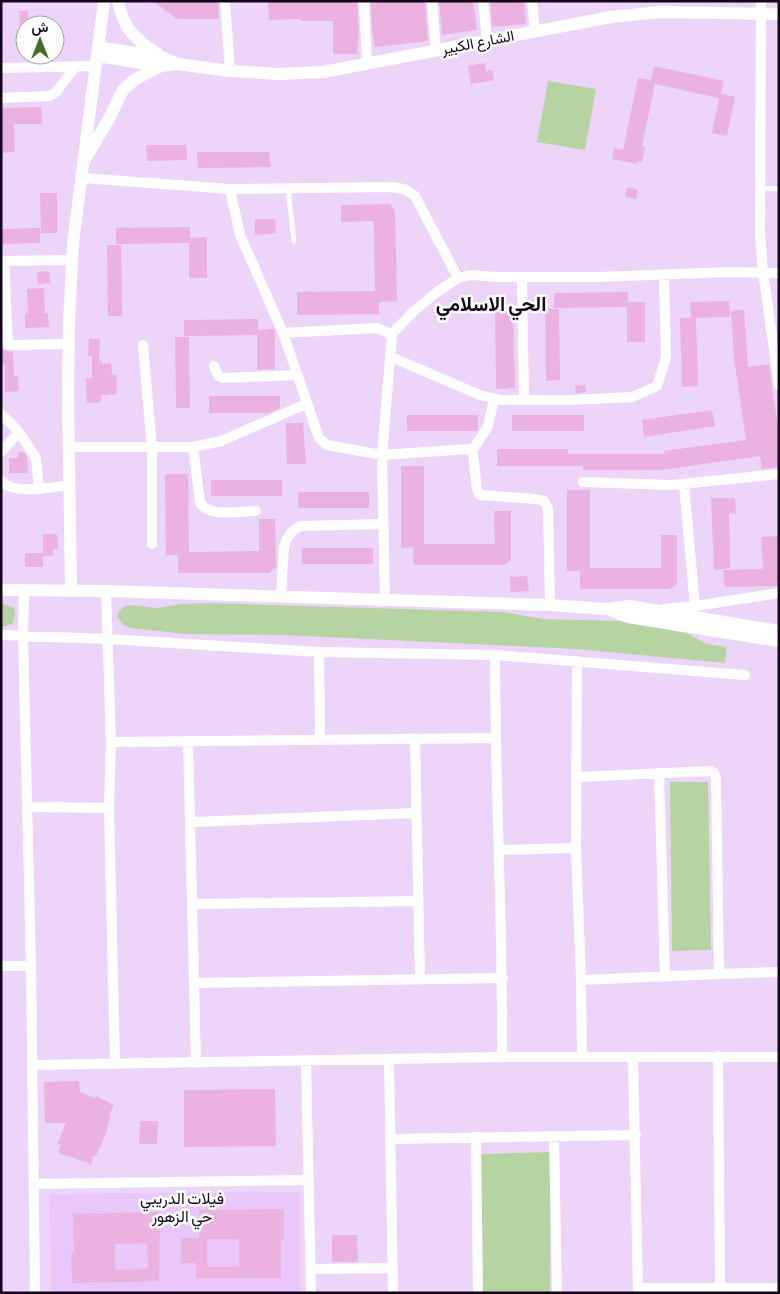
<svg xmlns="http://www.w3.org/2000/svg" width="780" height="1294" font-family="'Alegreya Sans',Vazirmatn,sans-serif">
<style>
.built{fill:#e9c7fb}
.green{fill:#b5d4a2}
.building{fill:#ebb1df;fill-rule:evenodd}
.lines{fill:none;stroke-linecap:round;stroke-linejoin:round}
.service{stroke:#fff;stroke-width:5}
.minor{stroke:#fff;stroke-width:10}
.tertiary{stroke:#fff;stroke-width:12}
.labels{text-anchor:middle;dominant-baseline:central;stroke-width:5;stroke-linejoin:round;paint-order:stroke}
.street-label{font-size:15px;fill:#13061a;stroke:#fff}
.neighbourhood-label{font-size:16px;fill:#13061a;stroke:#fff}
.district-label{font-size:20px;font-weight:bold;fill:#13061a;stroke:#fff}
</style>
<rect width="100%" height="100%" fill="#ecd5f9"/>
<!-- built -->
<path class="built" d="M300,1192V1293H52L49,1194Z"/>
<!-- green -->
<path class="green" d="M548,81L596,89L585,150L537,142Z
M1,603L14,608L15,615L13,623L1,628Z
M208,603L503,612L543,619L619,621L687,633L707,644L727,647L725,663L577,649L283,635L185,634L132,628L123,625L117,616L120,610L125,606L131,605L157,608L182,604Z
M670,782H708L711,950L672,951Z
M551,1152L550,1293H482L480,1154Z"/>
<!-- building -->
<path class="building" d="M153,1H218L219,19H177Z
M268,1H357L359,31L357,54H333V21H301V19L269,20Z
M371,1H425L428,41L375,47L372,31Z
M439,1H473L477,30L442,35Z
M490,1H524L526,24L492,27Z
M19,11H28L29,25H20Z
M485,63L486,71L492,70L494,80L471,84L468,66Z
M654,66L724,81L721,93L735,97L727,136L712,133L719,98L655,84L642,146L645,147L642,162L637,161V164L612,159L614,148L623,150L638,78L651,80Z
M41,107L42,124H14L15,152L1,153V108Z
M146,145H186L187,160L147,161Z
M197,152H269L271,167L198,168Z
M627,187L638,190L636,199L625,196Z
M40,193H57V233H41Z
M390,204L395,211L397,301L379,302V314L297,315V292L375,291L374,221L341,222V205Z
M255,219H275L276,233L255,235Z
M190,227V238L207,237V278H189V243L116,244V228Z
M40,228V243L1,244V229Z
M107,245H121L122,316H108Z
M49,271L50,283L38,284L37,272Z
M44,288L45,313H48L49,327L25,328V313H28L27,289Z
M628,292V302H645V342H627V307L554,308V293Z
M729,301L730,317L696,318L698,386L682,387L680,318H691L690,302Z
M545,309H559L560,380L546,381Z
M744,310L748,367L769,364L779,436V467L762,469L760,456L661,470H583V466H497V449H568V454H665L664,451L746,440L734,358L731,311Z
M495,311H513L515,388L496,389Z
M258,319V330L274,329L275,331V369L257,370V335L184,336V320Z
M175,337H189L190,408H176Z
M89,339H100L99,361L102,360L103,364L111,363L112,375L116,374L117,394L101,395V402L87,403L86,378H92V356H88Z
M1,350L13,352L14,376H18L19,391L5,392V364H1Z
M585,385L586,392L576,393L575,386Z
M209,396H280V408L269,413H209Z
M712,410L715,426L644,437L642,420Z
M407,415H478V429L477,431H407Z
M512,415H584V431H512Z
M286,423H303L306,464H287Z
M18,452H24L27,457L28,473H9V458H18Z
M401,466H424V544H495L494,511H511V560L504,565H414L413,547L401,548Z
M165,474H188L189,552L259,551V519H275L276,567L269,573H178V555H166Z
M211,480H282V496H211Z
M567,490H590V568H661V535H677V584L670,589H580V571H567Z
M298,492H369V508H298Z
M711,498H735L736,514L729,513L730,568L714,570Z
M43,534H57L58,549H53V556H43Z
M779,536V586L725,587L723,570L763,569L761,537Z
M302,548H373V564H302Z
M25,553H43V567H25Z
M527,576L529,591L511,592L510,577Z
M79,1081L80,1092L95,1098L96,1096L114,1105L109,1115L111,1116L107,1126V1131L96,1156H93L91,1164L58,1153L61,1145L57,1144L66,1123H45L44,1082Z
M275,1089L276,1146L184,1147V1090Z
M140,1121H158L157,1144H139Z
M284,1209V1239H281V1278H196V1263H181V1238H199V1210ZM207,1239H239V1267H207Z
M160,1212L159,1281L72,1283L71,1253H74L73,1214ZM147,1243L148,1269L115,1270V1244Z
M332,1235H357L358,1262H332Z"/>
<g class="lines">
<!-- service -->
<path class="service" d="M759,188L779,189
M288,189L294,241"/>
<!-- minor -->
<path class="minor" d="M225,1L230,71
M364,1L367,64
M432,1L436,51
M483,1L487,41
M532,1L535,32
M761,1L760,236L763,272L779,385
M1,68L96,66
M1,98L50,96L56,92L76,66
M83,178L230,189L390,187L404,189L415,196L458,278
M230,189L240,235L283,333L319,438L327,445L382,455L469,449L473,453L477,490L480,495L536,499L544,501L548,508L550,605
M1,261L72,260
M4,261L8,345L68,344
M522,277L524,400
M283,333L376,328L392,334
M143,345L152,448V544
M391,357L480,395L501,400H571L632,397L657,386L666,357L664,275
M214,366L218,376L222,378L297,375
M1,414L19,432L36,458L39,489
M68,447H193L221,441L306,404
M193,447L200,503C210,518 239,511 256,511
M472,451L488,426L494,399
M1,452L19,432
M1,480C12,496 53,487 69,485
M583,482L672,485L779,474
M684,485L695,606
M24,591L23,636L31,966L35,1293
M106,591L111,742L109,808L115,1064
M281,597L284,547C287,537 291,530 301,526L383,524
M385,600L382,455L392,334L413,312L437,292L458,278L471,275L497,277H598L730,272L779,273
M664,609L695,606L779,593
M1,635L108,639L319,652L495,655L745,675
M319,652L320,740
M495,655C495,789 503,923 502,1057
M577,661L576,848L581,980L582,1057
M415,739L420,979
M188,741L196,1063
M111,742L495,738
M659,773L665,976
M578,777L710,771L714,773L716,778L719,974L581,980
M27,807L109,808
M191,822L416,813
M499,850L576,848
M193,904L418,901
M1,966H31
M719,974L779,972
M195,983L503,978
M718,1056L720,1288
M633,1057L638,1293
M389,1059L393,1293
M306,1061L311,1293
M32,1065L502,1057H779
M554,1136L557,1293
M476,1137L478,1293
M390,1139L636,1135
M34,1184L309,1180
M311,1269L393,1268
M638,1288H779"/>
<!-- tertiary -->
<path class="tertiary" d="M118,1C124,30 135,39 158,54
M98,47L162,57L178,64
M97,56L161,66L178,64L230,71L279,74L323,72L611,17L660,12L779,14
M87,156L110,117L123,90L134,80L161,66
M1,590L106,591L550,605L606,609L629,606L779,631
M71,591L68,395L69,323L73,243L104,1
M610,610L628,617L779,641"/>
</g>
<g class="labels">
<!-- street labels -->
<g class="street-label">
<text transform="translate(478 43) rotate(-11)">الشارع الكبير</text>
</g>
<!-- neighbourhood labels -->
<g class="neighbourhood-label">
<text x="182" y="1199">فيلات الدريبي<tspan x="182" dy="18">حي الزهور</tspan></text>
</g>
<!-- district labels -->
<g class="district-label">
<text x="491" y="305">الحي الاسلامي</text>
</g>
</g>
<!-- border -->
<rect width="780" height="1294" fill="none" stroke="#13061a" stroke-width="5"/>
<!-- north arrow -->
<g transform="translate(40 40)"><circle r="24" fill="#ffffff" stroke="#a19ba3"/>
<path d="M0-4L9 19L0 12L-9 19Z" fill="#466d28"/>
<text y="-8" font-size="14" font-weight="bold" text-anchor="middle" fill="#13061a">ش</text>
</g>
</svg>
